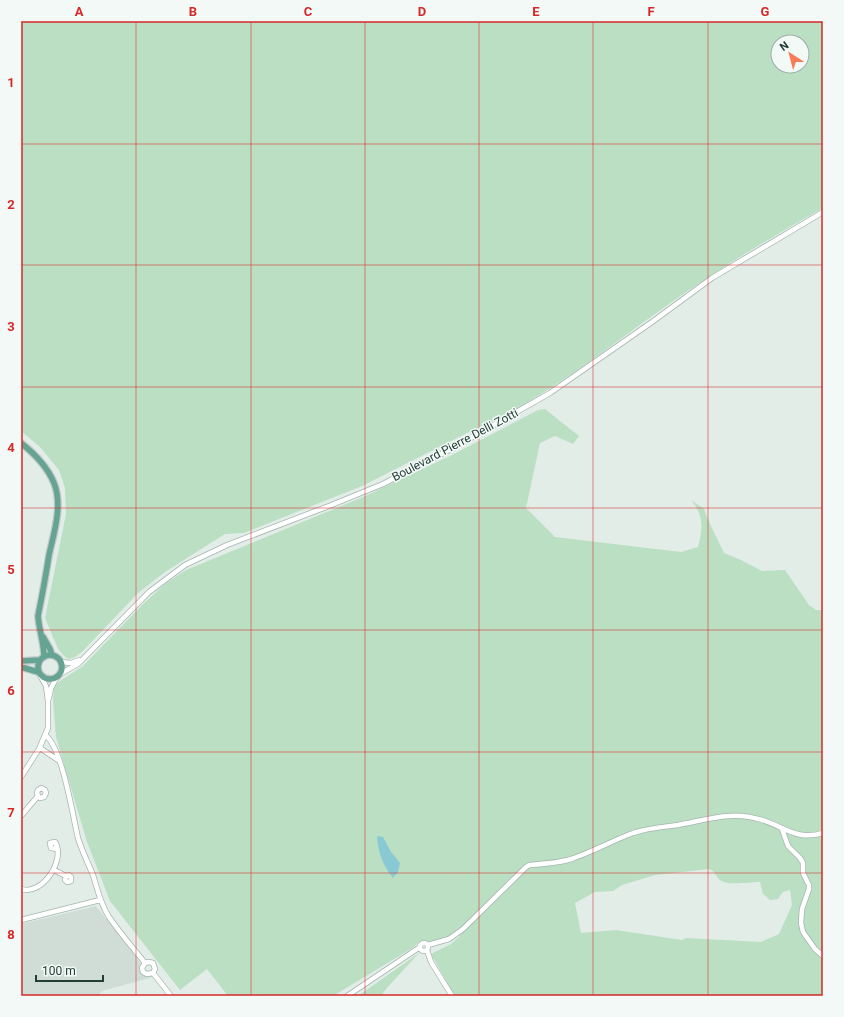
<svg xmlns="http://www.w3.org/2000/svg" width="844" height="1017" font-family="Roboto,sans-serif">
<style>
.built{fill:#d0ddd7}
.green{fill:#badfc3;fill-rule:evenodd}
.water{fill:#89c9d3}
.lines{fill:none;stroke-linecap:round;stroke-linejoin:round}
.minor-casing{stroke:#a5b5af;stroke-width:6}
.major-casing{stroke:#c1c9c7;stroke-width:8}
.minor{stroke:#fff;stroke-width:4.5}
.major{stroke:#65a492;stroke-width:5.5}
.grid{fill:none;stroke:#d62828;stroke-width:1;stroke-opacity:0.55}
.labels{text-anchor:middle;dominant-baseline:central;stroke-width:3;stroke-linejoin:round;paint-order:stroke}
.street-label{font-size:12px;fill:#223f36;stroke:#f3f9f6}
.neatline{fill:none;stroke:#d62828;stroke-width:1.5}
.grid-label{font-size:13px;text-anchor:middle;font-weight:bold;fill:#d62828}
</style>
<rect width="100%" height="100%" fill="#e2ede8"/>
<!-- built -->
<path class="built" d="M96,906L129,947L150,978L102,991L98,996H21V924Z"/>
<!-- green -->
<path class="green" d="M21,21H823V208C770,238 718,269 669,304C605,349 545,399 473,430L362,486L244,533L225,534L165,572L138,593L82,652L75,657L69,659L64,656L58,649L45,618L66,514L65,488L59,470L40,447L21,431ZM778,42H802V66H778Z
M545,409L579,436L573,444L555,436L540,443L526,508L555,537L681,552L698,547C703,528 704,516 691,500L704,509L710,524L724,553L741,560L762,571L785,570L809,605L816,610H823V996H455L431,954L451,944L460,936L457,932C451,935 441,942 433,942C422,942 423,937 414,947L333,996H228L207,969L180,990L110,901L87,842L56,737L53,700L54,687L60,681L83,666L143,604L165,584L186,570L363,497L452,455L538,410ZM709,869C716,871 715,876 720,880C727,886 750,882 760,882L763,894L770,900L778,899L783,892L790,890L792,905L779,934L761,942L686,938L682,940L616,930L581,933L575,903L595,892L613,891L622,885L655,875Z
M419,953L386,989L381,996H358Z"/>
<!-- water -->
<path class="water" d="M377,836L383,837L391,852L400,863L398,872L393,878C383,865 378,853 377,836Z"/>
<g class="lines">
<!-- minor casing -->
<g class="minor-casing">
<path id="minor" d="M61,662L71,663L80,660
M60,674L78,664L149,592L185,565L227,545L329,506L383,484L453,448L550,393L652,322L712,278L823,212
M49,698L51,688L57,677
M45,735C62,746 73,817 78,838C82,851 88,863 93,875C98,891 100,903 109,917C120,933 133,948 145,963
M40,748L58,760
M21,777L39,749L48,728V701L46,686L41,677
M21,816L38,796L37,793L38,790L41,788L45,790L46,793L44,797L40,798L38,796
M782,829L788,846L800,858L803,863V873L809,885V889L802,909L801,923L803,932L815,949L823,956
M54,870L66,876L65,880L67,882L71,881V877L69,875L66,876
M21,889C43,896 66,859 55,842L50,843L51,848L57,849
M21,920L100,900
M420 947a4 4 0 1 1 8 0a4 4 0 1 1-8 0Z
M428,945L449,939L463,929L525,868L529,865C542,864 556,863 568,860C591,853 611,841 633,833C648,828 663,827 678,825C695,822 712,817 729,816C740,815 752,817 762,820C785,827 797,841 823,833
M427,950L431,962L452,996
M145,963L142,968L143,972L147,974L153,973
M145,963L149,962L153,963L155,969L153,973
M153,973L171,996
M347,996L420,947"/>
</g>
<!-- major casing -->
<g class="major-casing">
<path id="major" d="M21,443C35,454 47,466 54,483C63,505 54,533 49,555C46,575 42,596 38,616C39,630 44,643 44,657
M43,637L50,649L52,655
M38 667a12 12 0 1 1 24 0a12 12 0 1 1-24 0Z
M21,661L40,660
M21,667L38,672"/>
</g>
<!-- minor -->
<use href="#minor" class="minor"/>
<!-- major -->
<use href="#major" class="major"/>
</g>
<!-- grid -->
<path class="grid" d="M136,21V996M251,21V996M365,21V996M479,21V996M593,21V996M708,21V996M21,144H823M21,265H823M21,387H823M21,508H823M21,630H823M21,752H823M21,873H823"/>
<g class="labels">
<!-- street labels -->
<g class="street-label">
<text transform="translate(455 445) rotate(-28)">Boulevard Pierre Delli Zotti</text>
</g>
</g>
<!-- border -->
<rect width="844" height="1017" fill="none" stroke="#f3f9f6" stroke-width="44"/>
<!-- north arrow -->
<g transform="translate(790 54) rotate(324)"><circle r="19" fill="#f3f9f6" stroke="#9fafa9"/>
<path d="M0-3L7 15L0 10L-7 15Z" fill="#f67b57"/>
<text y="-6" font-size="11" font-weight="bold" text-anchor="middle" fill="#223f36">N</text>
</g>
<!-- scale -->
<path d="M36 975v6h67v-6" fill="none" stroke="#223f36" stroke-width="2"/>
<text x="42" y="975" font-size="12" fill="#223f36" stroke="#f3f9f6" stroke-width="3" paint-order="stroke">100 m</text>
<rect x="22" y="22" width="800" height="973" class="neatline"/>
<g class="grid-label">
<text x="79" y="16">A</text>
<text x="193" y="16">B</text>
<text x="308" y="16">C</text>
<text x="422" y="16">D</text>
<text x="536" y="16">E</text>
<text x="651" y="16">F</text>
<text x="765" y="16">G</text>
<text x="11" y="87">1</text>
<text x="11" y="209">2</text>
<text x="11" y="331">3</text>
<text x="11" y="452">4</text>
<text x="11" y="574">5</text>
<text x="11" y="695">6</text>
<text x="11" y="817">7</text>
<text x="11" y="939">8</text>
</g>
</svg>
